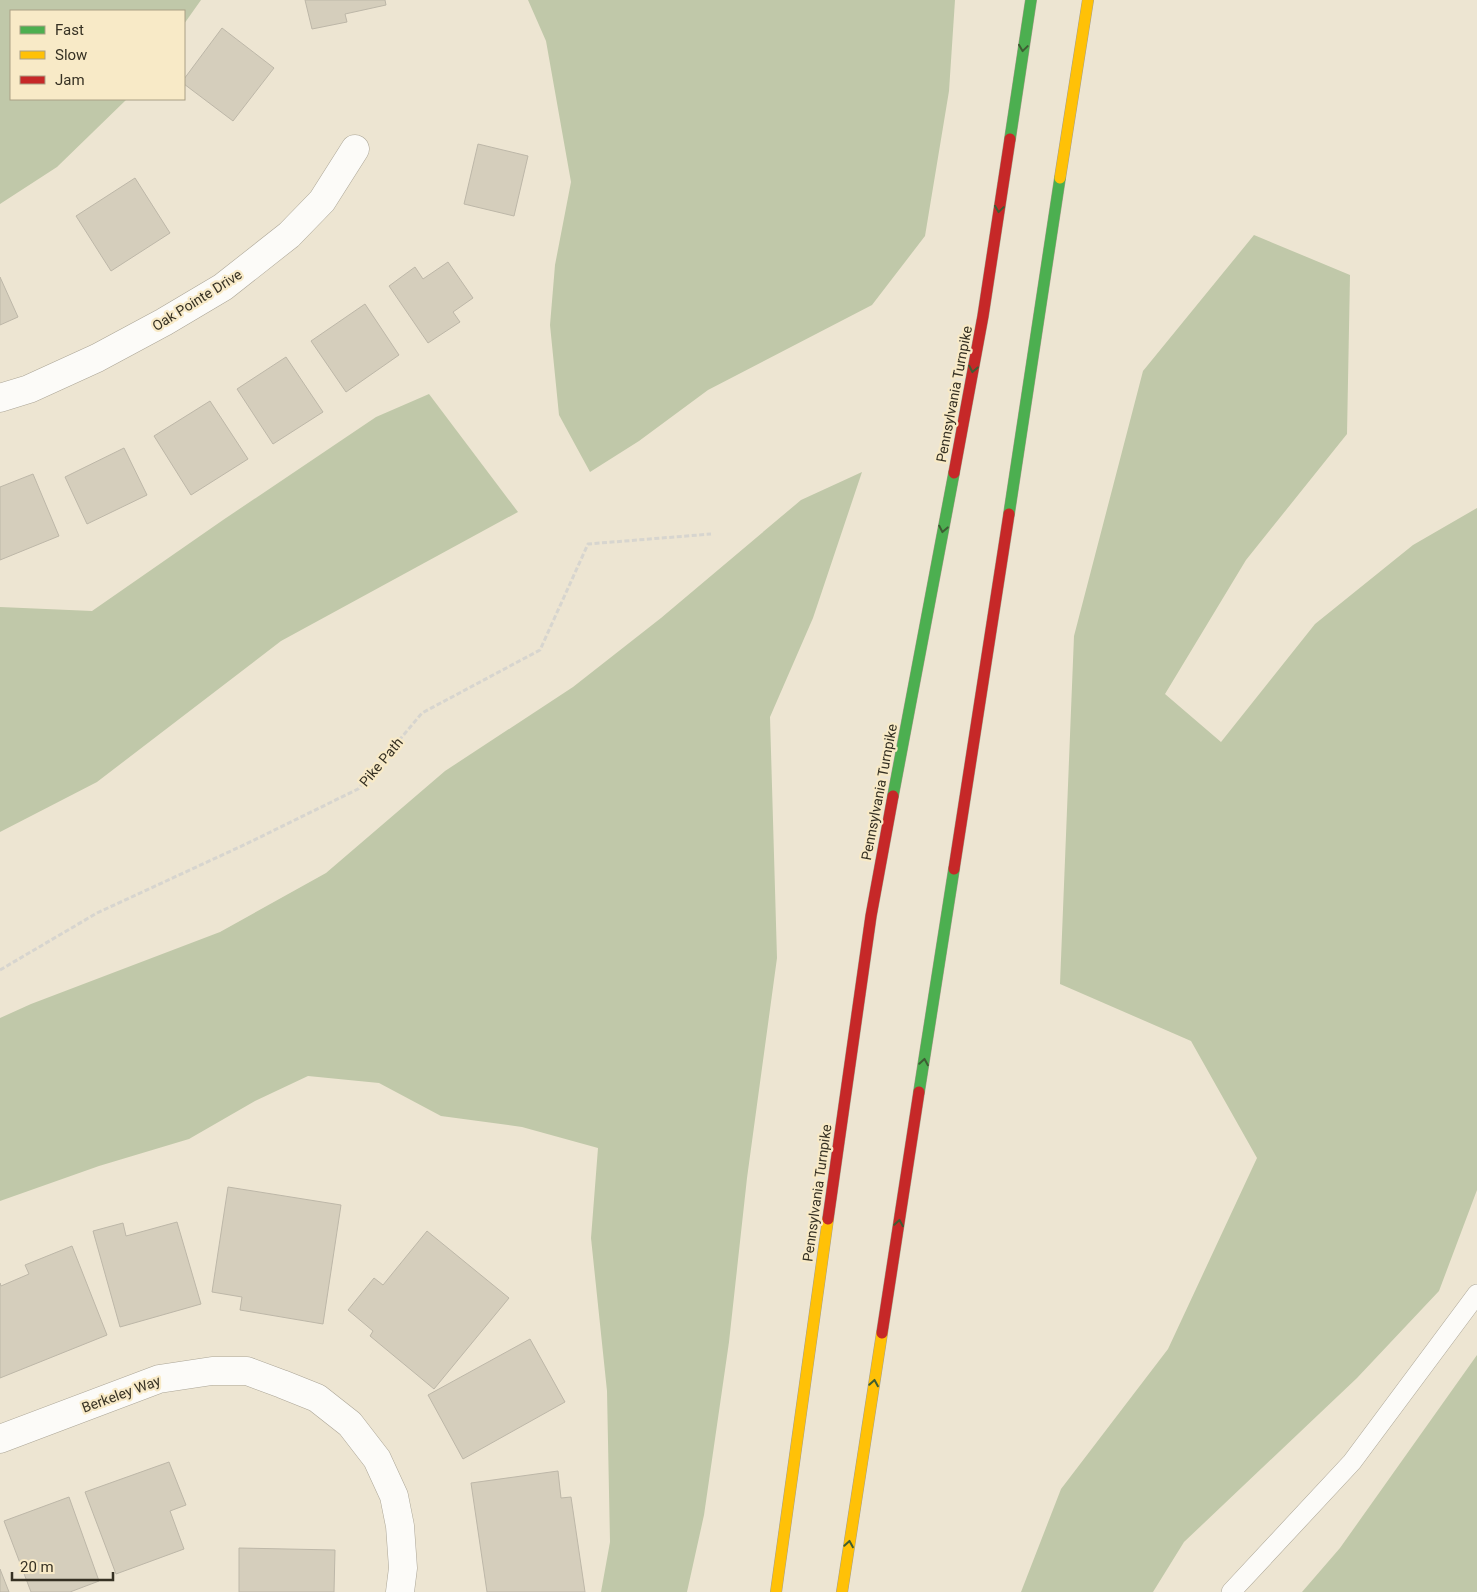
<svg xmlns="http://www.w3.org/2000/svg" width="1477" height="1592" font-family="Roboto,sans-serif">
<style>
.forest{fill:#c0c8a9}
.building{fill:#d5cebc;stroke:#bdb7a8}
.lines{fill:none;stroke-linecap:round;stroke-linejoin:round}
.lane-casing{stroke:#aba596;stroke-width:20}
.street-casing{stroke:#aba596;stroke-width:29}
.fast-casing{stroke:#a69f8c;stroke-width:12}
.slow-casing{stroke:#a69f8c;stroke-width:12}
.jam-casing{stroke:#a69f8c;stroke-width:12}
.path{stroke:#d7d5cf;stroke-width:3;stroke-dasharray:5 2.5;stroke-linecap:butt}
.lane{stroke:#fcfbf8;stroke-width:19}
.street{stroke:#fcfbf8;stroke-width:28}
.fast{stroke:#4caf50;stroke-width:11}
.slow{stroke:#ffc107;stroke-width:11}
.jam{stroke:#c62828;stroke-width:11}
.oneway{stroke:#3e5d33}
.labels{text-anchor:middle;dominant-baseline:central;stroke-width:4.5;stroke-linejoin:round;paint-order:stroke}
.street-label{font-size:14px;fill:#363123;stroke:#f8eac7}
</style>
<rect width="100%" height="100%" fill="#ede5d2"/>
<!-- forest -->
<path class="forest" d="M0,0H201L184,24V11H11V99H127L57,167L0,204Z
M528,0H955L949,91L925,236L872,305L708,390L639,441L590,472L559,415L550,325L555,265L571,182L546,41Z
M1254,235L1350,275L1347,434L1246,560L1165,694L1221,742L1315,624L1413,545L1477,508V1190L1439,1291L1357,1378L1184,1542L1153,1592H1021L1061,1489L1168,1349L1257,1158L1191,1041L1060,984L1074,636L1143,371Z
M429,394L518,512L281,641L97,782L0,832V607L92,611L223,520L376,417Z
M862,472L813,618L770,717L777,958L747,1178L729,1342L704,1515L687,1592H601L610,1542L607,1391L591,1238L598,1148L522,1127L441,1116L379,1083L308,1076L255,1101L189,1139L99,1166L0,1201V1018L31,1004L220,932L326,873L445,771L573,687L661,618L801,500Z
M1477,1355V1592H1302L1340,1548Z"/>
<!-- building -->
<path class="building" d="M305,0H385L386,5L345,14L347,22L312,29Z
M222,28L274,68L233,121L184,84V79Z
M478,144L528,156L514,216L464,204Z
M135,178L170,233L111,271L76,216Z
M448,262L473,298L453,312L460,322L428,343L389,286L415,267L423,279Z
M0,277L18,317L0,325Z
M365,304L399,355L346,392L311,341Z
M286,357L323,412L273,444L237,389Z
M210,401L248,459L191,495L154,436Z
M124,448L147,495L87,524L65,477Z
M33,474L59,536L0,560V487Z
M228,1187L341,1205L323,1324L240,1310L242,1297L212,1292Z
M177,1222L201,1304L120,1327L93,1231L123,1223L126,1236Z
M427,1231L509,1298L434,1389L370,1336L373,1331L348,1310L374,1278L383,1285Z
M72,1246L107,1335L0,1378V1283L1,1286L29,1274L25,1265Z
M530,1339L565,1402L463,1459L428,1395Z
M169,1462L186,1505L170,1511L184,1549L116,1574L85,1492Z
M558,1471L561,1498L571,1497L585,1592H487L471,1483Z
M69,1497L99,1581L70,1592H31L4,1521Z
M239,1548L335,1550L334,1592H239Z
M0,1569L9,1592H0Z"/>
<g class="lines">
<!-- lane casing -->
<g class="lane-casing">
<path id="lane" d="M1231,1592L1352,1462L1477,1294"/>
</g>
<!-- street casing -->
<g class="street-casing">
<path id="street" d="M0,398L29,389L97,358L164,322L223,287L289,235L322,201L355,149
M0,1439L159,1379L212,1371H247L282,1384L317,1398L350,1424L377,1459L394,1496L400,1526L403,1568L400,1592"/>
</g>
<!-- fast casing -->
<g class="fast-casing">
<path id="fast" d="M1010,139L1031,0
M1009,514L1060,178
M893,796L954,473
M919,1092L954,869"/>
</g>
<!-- slow casing -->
<g class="slow-casing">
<path id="slow" d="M1060,178L1088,0
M776,1592L828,1219
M842,1592L882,1333"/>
</g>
<!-- jam casing -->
<g class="jam-casing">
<path id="jam" d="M954,473L983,316L1010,139
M954,869L1009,514
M828,1219L871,916L893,796
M882,1333L919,1092"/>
</g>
<!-- path -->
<path class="path" d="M0,970L97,913L246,844L358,789L422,713L540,650L588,544L711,534"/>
<!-- lane -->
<use href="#lane" class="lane"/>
<!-- street -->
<use href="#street" class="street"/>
<!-- fast -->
<use href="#fast" class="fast"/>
<!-- slow -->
<use href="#slow" class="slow"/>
<!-- jam -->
<use href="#jam" class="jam"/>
</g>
<!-- one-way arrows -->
<defs><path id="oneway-chevron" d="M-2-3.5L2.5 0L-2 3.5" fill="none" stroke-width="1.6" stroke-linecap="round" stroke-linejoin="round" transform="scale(1.25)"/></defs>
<g class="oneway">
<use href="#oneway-chevron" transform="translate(1023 48) rotate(98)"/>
<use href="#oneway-chevron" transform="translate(999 209) rotate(98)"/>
<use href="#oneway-chevron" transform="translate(973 369) rotate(101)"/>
<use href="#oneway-chevron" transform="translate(943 529) rotate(101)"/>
<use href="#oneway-chevron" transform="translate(924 1062) rotate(-81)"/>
<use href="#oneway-chevron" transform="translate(899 1223) rotate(-81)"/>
<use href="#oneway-chevron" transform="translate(874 1383) rotate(-81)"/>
<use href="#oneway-chevron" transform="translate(849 1544) rotate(-81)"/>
</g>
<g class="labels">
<!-- street labels -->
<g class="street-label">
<text transform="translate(197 300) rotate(-32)">Oak Pointe Drive</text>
<text transform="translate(954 394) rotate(-79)">Pennsylvania Turnpike</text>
<text transform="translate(381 762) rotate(-50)">Pike Path</text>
<text transform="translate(879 792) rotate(-79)">Pennsylvania Turnpike</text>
<text transform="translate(817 1193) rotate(-82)">Pennsylvania Turnpike</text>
<text transform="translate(121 1394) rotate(-20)">Berkeley Way</text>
</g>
</g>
<!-- legend -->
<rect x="10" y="10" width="175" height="90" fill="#f8eac7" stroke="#aaa085"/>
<rect x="20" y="26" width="25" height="8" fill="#4caf50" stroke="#aaa085"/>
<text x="55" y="35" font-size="15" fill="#363123">Fast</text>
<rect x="20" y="51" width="25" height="8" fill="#ffc107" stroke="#aaa085"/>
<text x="55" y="60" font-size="15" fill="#363123">Slow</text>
<rect x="20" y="76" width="25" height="8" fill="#c62828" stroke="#aaa085"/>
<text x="55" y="85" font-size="15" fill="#363123">Jam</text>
<!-- scale -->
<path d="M12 1572v8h101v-8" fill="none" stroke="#363123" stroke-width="2.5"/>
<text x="20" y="1572" font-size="15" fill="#363123" stroke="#f8eac7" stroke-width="4" paint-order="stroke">20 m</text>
</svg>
